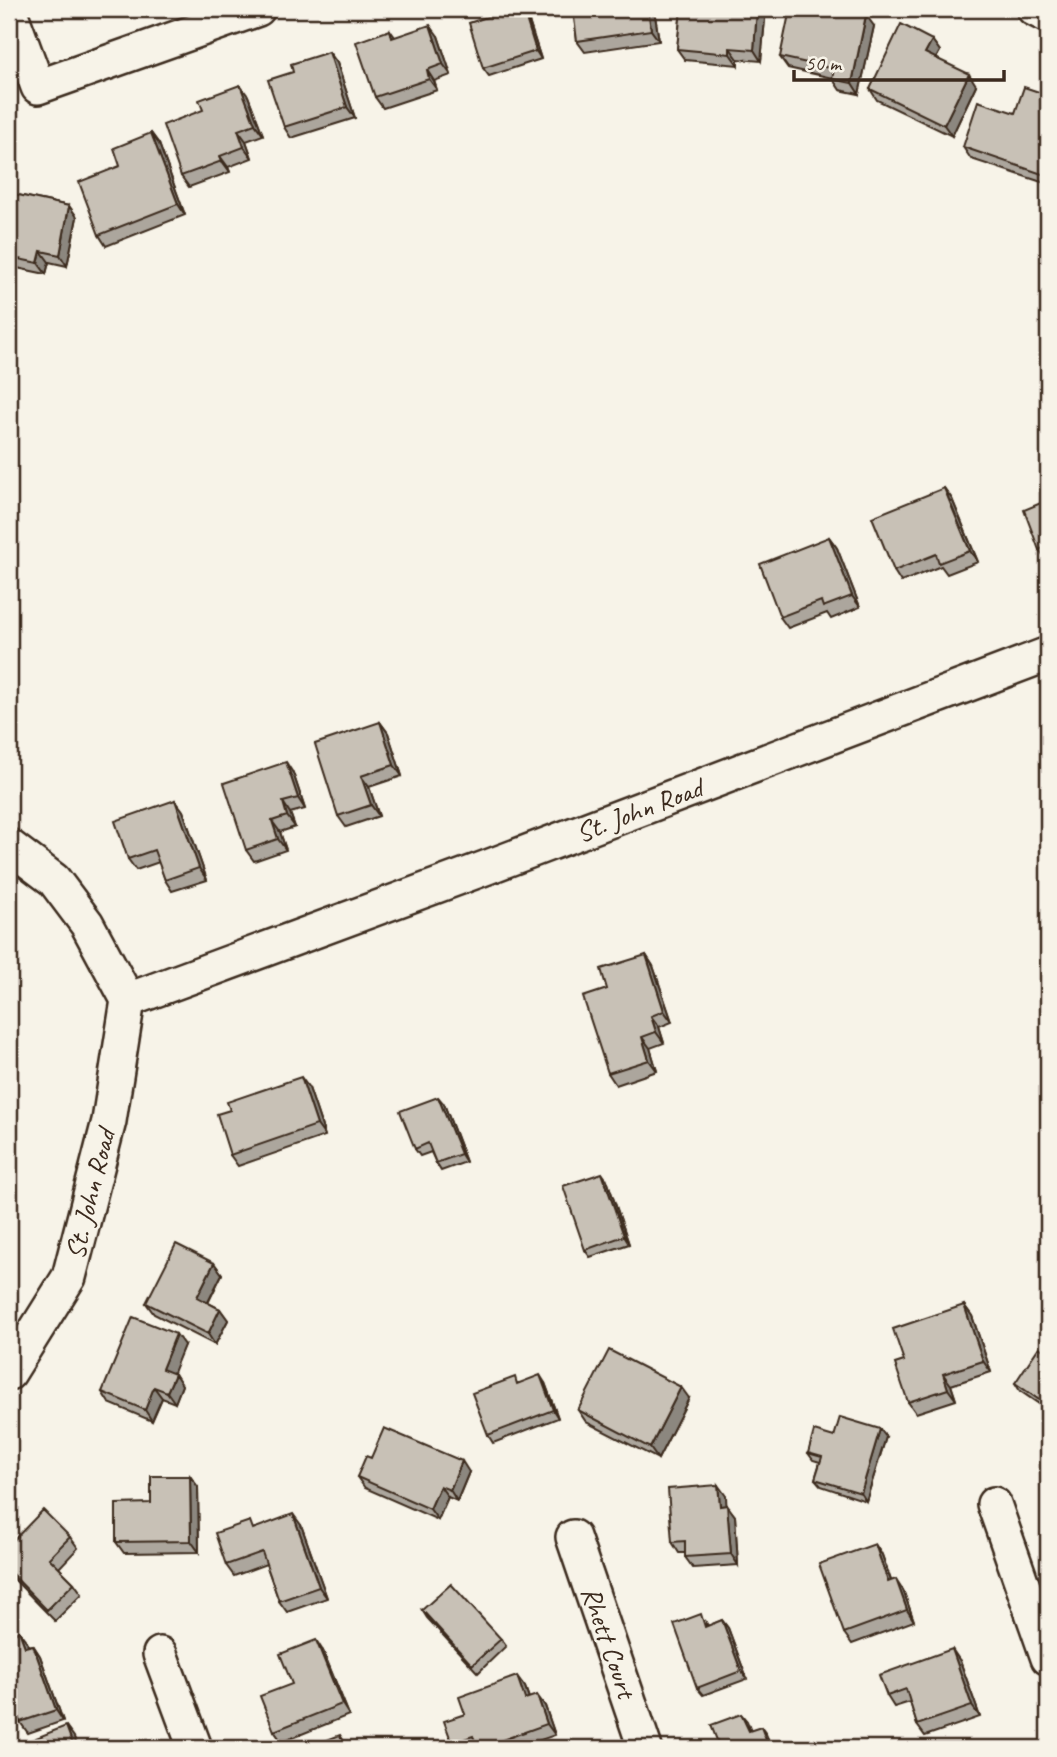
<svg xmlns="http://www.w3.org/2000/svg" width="1057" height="1757" font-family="Caveat,sans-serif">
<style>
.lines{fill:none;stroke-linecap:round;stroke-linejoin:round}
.minor-casing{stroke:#3b2a1e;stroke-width:38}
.minor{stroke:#f7f3e8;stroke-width:33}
.wall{fill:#aca69d;stroke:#3b2a1e;stroke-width:2}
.shaded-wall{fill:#8c877f;stroke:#3b2a1e;stroke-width:2}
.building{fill:#c8c1b6;stroke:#3b2a1e;stroke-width:2}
.labels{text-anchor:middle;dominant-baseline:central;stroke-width:5;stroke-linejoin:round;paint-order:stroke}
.street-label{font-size:28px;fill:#3b2a1e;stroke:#f7f3e8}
</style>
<rect width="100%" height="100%" fill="#f7f3e8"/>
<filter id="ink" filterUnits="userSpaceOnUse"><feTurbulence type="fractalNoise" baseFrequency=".0143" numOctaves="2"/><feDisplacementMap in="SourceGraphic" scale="14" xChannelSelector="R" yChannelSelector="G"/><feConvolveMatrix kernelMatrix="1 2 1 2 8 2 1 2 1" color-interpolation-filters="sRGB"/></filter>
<g filter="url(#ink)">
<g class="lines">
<!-- minor casing -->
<g class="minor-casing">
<path id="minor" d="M9,9L38,87L258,9
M1034,9L1048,16
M9,846L54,880L87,924L128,1000
M128,1000L485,868L1048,654
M9,1373L69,1277L109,1121L128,1000
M994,1504L1048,1658
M573,1537L645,1748
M160,1654L195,1748"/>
</g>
<!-- minor -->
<use href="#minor" class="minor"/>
</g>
<!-- wall -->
<path class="wall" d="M525,9L541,59L489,76L483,68Z
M573,9H654L659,41L585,52L577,41Z
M681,9H766L761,61L738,59V65L685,60L677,49Z
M874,26L859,94L840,90L832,78L788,68L780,57Z
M390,30L395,37L438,36L451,75L434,81L437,90L383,108L375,97Z
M932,40L940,51L936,58L976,85L952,136L877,100L870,89Z
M329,52L337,63L355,118L291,138L284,127L293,72Z
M1048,95V184L971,159L963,147L1015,113Z
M248,96L263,135L246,141L252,158L228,167L230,172L189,187L181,176Z
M151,133L159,144L185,215L106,246L99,235L120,166Z
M9,193L69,206L77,217L67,266L49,262L46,274L12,267L10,278H9Z
M944,488L952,499L978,562L947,574L941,566L901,582L894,571Z
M1048,500V556L1045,557L1039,550Z
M829,537L837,548L860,607L831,619L827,613L788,628L780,617Z
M380,722L388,733L402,776L369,787L379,816L346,827L338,816Z
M293,773L305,809L290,813L295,827L280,832L286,850L254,861L246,850Z
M175,800L183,811L207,880L172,891L165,880L159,862L136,870L128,859Z
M646,955L653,966L672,1022L659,1027L664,1043L650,1048L657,1071L616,1085L608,1073L607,989Z
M309,1088L325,1136L238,1166L230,1155Z
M444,1104L466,1162L441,1171L436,1163L431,1152L420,1156L415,1149Z
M607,1180L629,1244L590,1257L585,1250Z
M214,1263L222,1274L208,1303L220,1309L228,1320L215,1345L154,1314L146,1303Z
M964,1305L972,1316L991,1372L951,1385L956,1400L916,1413L908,1402L904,1361Z
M184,1345L172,1373L175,1374L182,1385L175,1403L162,1398L152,1421L109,1403L102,1392Z
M1048,1353V1410L1020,1391L1015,1383Z
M519,1383H545L558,1418L493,1443L488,1435Z
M689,1398L658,1459L586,1422L578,1410Z
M886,1437L866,1501L821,1486L815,1479L820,1462L813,1460L808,1453Z
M371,1458L469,1472L457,1501L448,1497L438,1520L365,1488L357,1477Z
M190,1476L198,1487L199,1552L124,1553L116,1542L151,1503Z
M726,1496V1505L735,1516L738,1565L693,1568L685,1557V1553H679L672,1542Z
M301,1525L327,1598L287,1612L279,1601L266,1564L234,1576L226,1565L255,1528Z
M70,1537L78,1548L59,1568L74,1583L82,1594L55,1621L9,1574V1545Z
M882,1555L891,1580L903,1590L914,1621L852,1644L844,1633Z
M422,1610L501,1639L506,1646L478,1673L427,1618Z
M722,1620L728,1628L747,1679L703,1695L697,1688L706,1622L708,1626Z
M9,1635L27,1642L28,1646L33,1645L40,1656L63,1721L28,1733L20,1722L15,1709L9,1711Z
M323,1651L349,1715L282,1742L274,1731L292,1684Z
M960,1661L980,1717L925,1736L917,1725L910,1702L894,1707L887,1696Z
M525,1687L529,1698L545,1706L555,1735L518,1748H456L452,1743L465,1714Z"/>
<!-- shaded-wall -->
<path class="shaded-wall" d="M523,9H525L541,59L536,51Z
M648,9H654L659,41L651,30Z
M757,9H766L761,61L754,50Z
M866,15L874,26L859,94L852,83Z
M430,25L438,36L451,75L443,64Z
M932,40L940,51L933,64L925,53Z
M730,48L738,59V65L730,54Z
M329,52L337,63L355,118L347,107Z
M427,70L434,81L437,90L429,79Z
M969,74L976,85L952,136L944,125Z
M240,85L248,96L263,135L255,124Z
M238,130L246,141L252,158L244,147Z
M151,133L159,144L185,215L178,204Z
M220,156L228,167L230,172L222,161Z
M1048,165V179L1045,175Z
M69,206L77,217L67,266L60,255Z
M41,251L49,262L46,274L38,263Z
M9,262L12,267L10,278L9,277Z
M944,488L952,499L978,562L970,551Z
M829,537L837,548L860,607L852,596Z
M380,722L388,733L402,776L394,765Z
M286,762L293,773L305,809L298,798Z
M361,776L369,787L379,816L371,805Z
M175,800L183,811L207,880L199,868Z
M283,802L290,813L295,827L287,816Z
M272,821L280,832L286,850L278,839Z
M646,955L653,966L672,1022L664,1011Z
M651,1016L659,1027L664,1043L656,1032Z
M642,1037L650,1048L657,1071L649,1060Z
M301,1077L309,1088L325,1136L317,1125Z
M438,1097L444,1104L466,1162L461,1154Z
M602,1173L607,1180L629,1244L624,1236Z
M214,1263L222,1274L205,1308L197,1297Z
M964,1305L972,1316L991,1372L983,1361Z
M220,1309L228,1320L215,1345L208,1334Z
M176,1334L184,1345L170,1380L162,1369Z
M175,1374L182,1385L175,1403L167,1392Z
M943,1374L951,1385L956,1400L948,1389Z
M540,1375L545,1383L558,1418L553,1410Z
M154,1387L162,1398L152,1421L145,1410Z
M681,1387L689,1398L658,1459L650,1448Z
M880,1429L886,1437L866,1501L861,1493Z
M462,1461L469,1472L457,1501L450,1490Z
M190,1476L198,1487L199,1552L191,1541Z
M718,1485L726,1496L727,1517L720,1506Z
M440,1486L448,1497L438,1520L430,1509Z
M727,1505L735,1516L738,1565L731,1554Z
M293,1514L301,1525L327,1598L319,1587Z
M875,1544L882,1555L895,1593L888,1582Z
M896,1579L903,1590L914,1621L907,1610Z
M722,1620L728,1628L747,1679L741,1671Z
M19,1631L27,1642L32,1658L25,1647Z
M316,1640L323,1651L349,1715L342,1704Z
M33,1645L40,1656L63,1721L56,1710Z
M952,1649L960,1661L980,1717L972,1706Z
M517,1676L525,1687L533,1710L525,1699Z
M537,1695L545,1706L555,1735L547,1724Z
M741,1714L747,1721L754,1739L749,1731Z
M66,1726L74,1737L78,1748H74Z
M761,1727L766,1734L772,1748H769Z
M340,1735L347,1746L348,1748H345Z"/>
<!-- building -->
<path class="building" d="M497,9H523L536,51L483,68L469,23L499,13Z
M573,9H648L651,30L577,41Z
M681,9H757L754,50L730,48V54L677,49Z
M790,9H836L866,15L852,83L832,79L834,69L780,57Z
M901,24L932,40L925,53L969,74L944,125L870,89Z
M430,25L443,64L427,70L429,79L375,97L356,42L390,30L392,38Z
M329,52L347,107L284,127L268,80L293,72L291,64Z
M240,85L255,124L238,130L244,147L220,156L222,161L181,176L163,125L203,110L199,100Z
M1024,87L1048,95V165L1045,175L963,147L978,101L1015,113Z
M151,133L178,204L99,235L79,182L120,166L114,148Z
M9,193L69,206L60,255L41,251L38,263L9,257Z
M944,488L970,551L939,563L936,554L894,571L872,517Z
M1048,500V546L1039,550L1024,510Z
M829,537L852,596L823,607L821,601L780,617L760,564Z
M380,722L394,765L361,776L371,805L338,816L315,744Z
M286,762L298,798L283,802L287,816L272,821L278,839L246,850L224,783Z
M175,800L199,868L165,880L154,850L128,859L115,821Z
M646,955L664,1011L651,1016L656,1032L642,1037L649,1060L608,1073L583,997L607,989L601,969Z
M301,1077L317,1125L230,1155L217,1114L230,1110L227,1102Z
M438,1097L461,1154L436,1163L428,1143L415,1149L400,1111Z
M602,1173L624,1236L585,1250L563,1186Z
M176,1244L214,1263L197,1297L220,1309L208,1334L146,1303Z
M964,1305L983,1361L943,1374L948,1389L908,1402L895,1364L904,1361L893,1329Z
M133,1317L176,1334L162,1369L175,1374L167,1392L154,1387L145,1410L102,1392Z
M1039,1347L1048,1353V1406L1015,1383Z
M609,1350L681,1387L650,1448L578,1410Z
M540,1375L553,1410L488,1435L472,1393L515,1377L517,1384Z
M840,1417L880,1429L861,1493L815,1479L822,1457L808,1453L814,1431L834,1437Z
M384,1428L462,1461L450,1490L440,1486L430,1509L357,1477L366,1456L371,1458Z
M151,1476H190L191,1541L116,1542V1504L151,1503Z
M718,1485L720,1506L727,1505L731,1554L685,1557V1541L672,1542L668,1489Z
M43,1510L70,1537L49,1558L74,1583L47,1610L9,1571V1545Z
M293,1514L319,1587L279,1601L262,1552L226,1565L215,1533L250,1521L253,1529Z
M875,1544L888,1582L896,1579L907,1610L844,1633L819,1564Z
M451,1584L501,1639L472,1665L422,1610Z
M701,1614L705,1627L722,1620L741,1671L697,1688L674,1624Z
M19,1631L25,1647L33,1645L56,1710L20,1722L11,1696L9,1697V1635Z
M316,1640L342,1704L274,1731L260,1696L292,1684L280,1654Z
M952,1649L972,1706L917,1725L906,1689L887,1696L879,1675Z
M517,1676L525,1699L537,1695L547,1724L480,1748H478L473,1736L452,1743L444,1721L465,1714L459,1697Z
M741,1714L749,1731L761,1727L769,1748H720L711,1725Z
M66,1726L74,1748H29L26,1742Z
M340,1735L345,1748H306Z"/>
</g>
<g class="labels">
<!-- street labels -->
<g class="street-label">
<text transform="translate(639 810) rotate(-21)">St. John Road</text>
<text transform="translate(90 1194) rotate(-76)">St. John Road</text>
<text transform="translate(609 1642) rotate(71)">Rhett Court</text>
</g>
</g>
<!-- margin -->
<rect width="1057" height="1757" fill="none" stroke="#f7f3e8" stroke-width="35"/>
<rect x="18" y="18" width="1022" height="1722" fill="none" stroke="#3b2a1e" stroke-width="2.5" filter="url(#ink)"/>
<!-- scale -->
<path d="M794 70v10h210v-10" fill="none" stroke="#3b2a1e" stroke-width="3.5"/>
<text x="805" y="70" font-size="21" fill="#3b2a1e" stroke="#f7f3e8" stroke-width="5" paint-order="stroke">50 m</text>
</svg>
